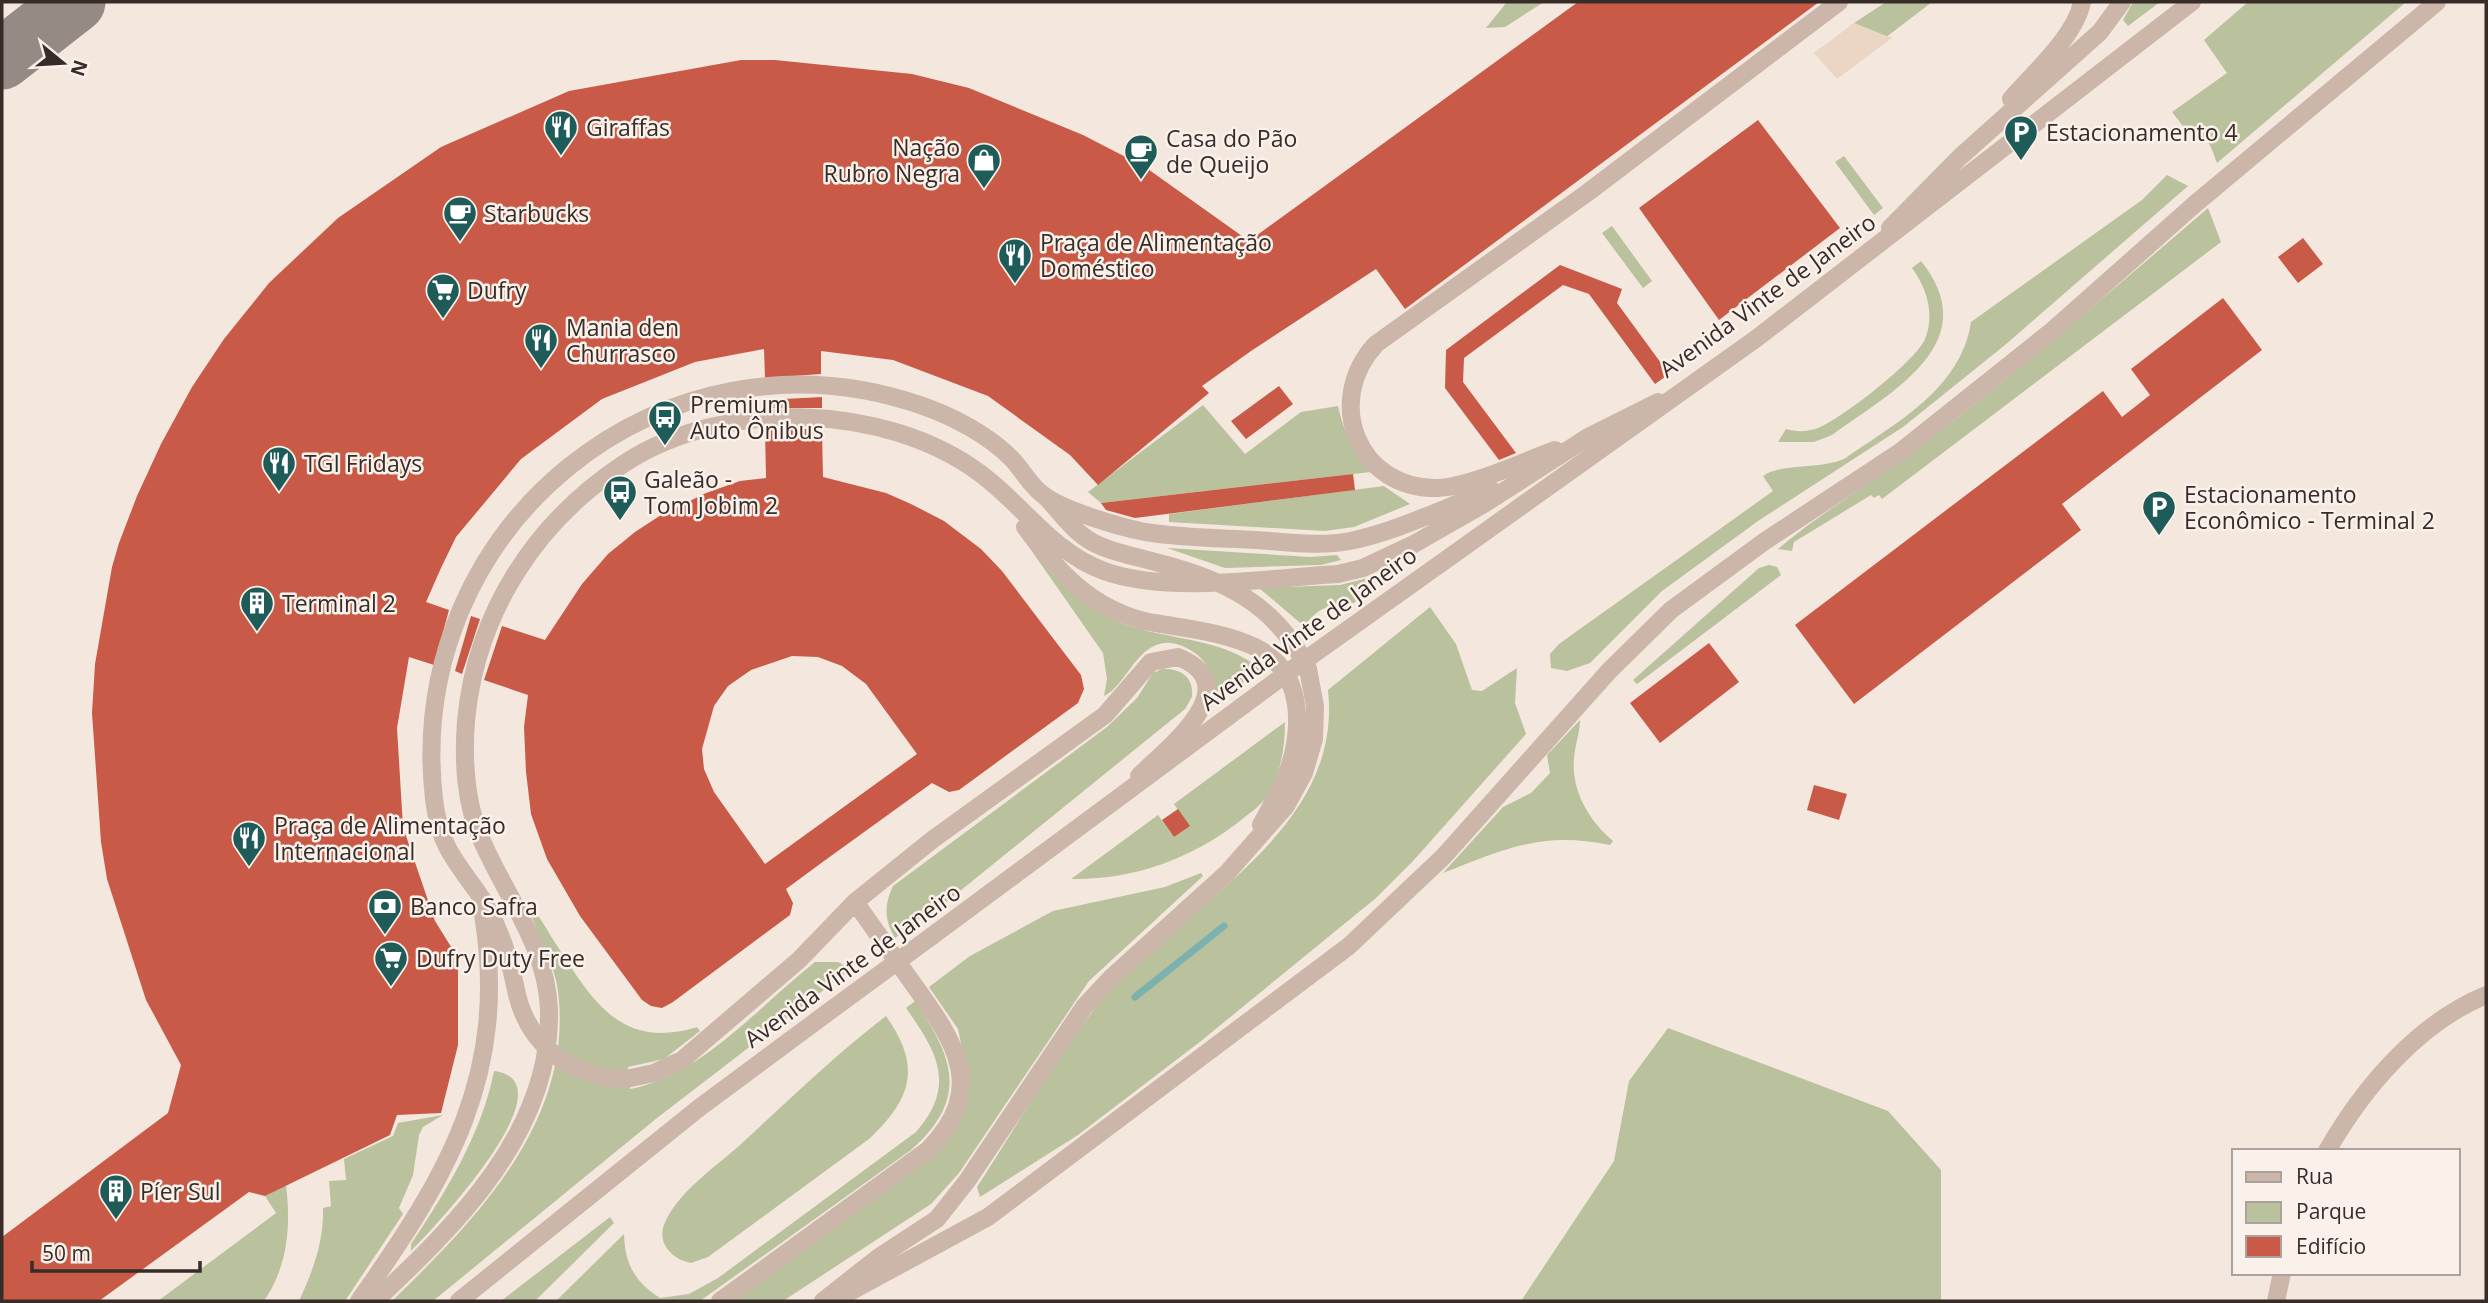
<svg xmlns="http://www.w3.org/2000/svg" width="2488" height="1303" font-family="'Open Sans',sans-serif">
<style>
.green{fill:#b9c29d}
.plaza{fill:#ebd6c4}
.lines{fill:none;stroke-linecap:round;stroke-linejoin:round}
.stream{stroke:#7cb1ae;stroke-width:7}
.taxiway{stroke:#968a84;stroke-width:61}
.building{fill:#c85a47;fill-rule:evenodd}
.minor{stroke:#cbb6a9;stroke-width:18}
.tertiary{stroke:#cbb6a9;stroke-width:18}
.minor-bridge{stroke:#cbb6a9;stroke-width:18}
.tertiary-bridge{stroke:#cbb6a9;stroke-width:18}
.labels{text-anchor:middle;dominant-baseline:central;stroke-width:5;stroke-linejoin:round;paint-order:stroke}
.poi-label{font-size:23px;fill:#382c29;stroke:#faf1ea;text-anchor:start}
.street-label{font-size:23px;fill:#382c29;stroke:#faf1ea}
</style>
<rect width="100%" height="100%" fill="#f3e7de"/>
<!-- green -->
<path class="green" d="M1507,2H1544L1505,27L1486,28Z
M1886,2H1932L1885,38L1854,23Z
M2133,2H2160L2128,26L2123,20Z
M2248,2H2406L2217,163C2210,143 2207,134 2186,130L2172,112L2227,73L2204,40Z
M1844,156L1883,208L1874,215L1835,162Z
M2167,175L2188,186L2005,345L1903,427L1758,521L1662,591L1590,663L1567,671L1551,668L1550,654L1559,644L1773,491L1763,476C1780,463 1818,470 1844,459C1896,423 1961,389 1971,322L2142,200Z
M2208,208L2221,242L1882,499L1879,495L1874,498L1871,495L1794,542L1792,551L1778,549C1824,510 1877,480 1925,443C2022,368 2115,288 2208,208Z
M1612,226L1652,281L1643,288L1602,233Z
M1921,261C1987,343 1890,393 1832,435L1814,442H1778L1786,429C1796,432 1807,432 1818,428C1841,419 1915,362 1925,339C1935,314 1927,289 1912,268Z
M1203,405L1245,454L1301,412L1338,406C1344,433 1353,451 1371,472L1101,503L1088,492Z
M1384,486L1410,504L1354,527L1325,531L1169,522V514Z
M1167,548L1310,557L1337,555L1341,560L1321,565L1225,568Z
M1031,550C1064,571 1085,609 1124,624C1167,640 1226,638 1261,670L1219,700L1215,698C1213,677 1210,663 1192,651C1142,620 1130,685 1104,696L1107,679L1103,653Z
M1769,565L1777,567L1781,575L1637,684L1633,680L1759,568Z
M1368,578L1374,583L1354,603C1335,602 1314,608 1305,627L1259,588L1340,585Z
M1430,607L1456,644L1472,690L1482,691L1517,668L1515,703L1526,734L1413,861L1376,898L1201,1041L1078,1135L980,1197L977,1187C1017,1126 1054,1059 1100,1002C1179,906 1344,834 1328,690Z
M1162,669C1181,668 1194,677 1192,697L1185,709L939,908L936,905L895,938C884,919 884,905 893,886L1107,727L1137,698L1153,673Z
M1580,720C1580,731 1575,746 1574,758C1571,791 1589,820 1613,841L1610,845C1541,831 1505,849 1443,873L1503,807L1531,793L1550,773L1547,755Z
M1285,722C1285,746 1281,774 1268,795C1260,807 1247,815 1236,824C1188,860 1132,880 1071,879L1158,815L1174,837L1189,826L1174,804Z
M1201,873L1203,876L1089,981L959,1173L931,1204L783,1301H730L931,1155L968,1077L958,1029L929,987L970,956L1053,911L1165,887Z
M529,906C539,914 547,930 554,941C591,998 619,1051 697,1027L700,1031L664,1059L628,1067L630,1089C701,1076 759,1006 815,962H838L851,969L657,1118L433,1301H392C477,1218 574,1121 558,991C554,960 535,934 529,906Z
M915,1001C953,1057 970,1098 911,1150L700,1301H556L624,1234C625,1264 634,1281 660,1298L689,1294L718,1278L916,1132C957,1085 937,1052 906,1008Z
M886,1016C922,1067 912,1098 869,1139L708,1257L691,1263C673,1260 657,1244 664,1225C676,1193 717,1166 741,1144C789,1100 835,1055 886,1016Z
M1668,1028L1888,1111L1941,1170V1301H1521L1614,1161L1629,1081Z
M494,1071C573,1081 433,1229 411,1251V1244C446,1192 482,1133 494,1071Z
M443,1115L423,1127L419,1135L413,1175L399,1208L403,1214L345,1301H299C313,1271 324,1241 323,1208L331,1206L329,1181L346,1180L344,1159L393,1136L398,1123Z
M286,1185C291,1226 288,1266 264,1301H158L276,1213L265,1196Z
M610,1217L614,1223L535,1301H501Z"/>
<!-- plaza -->
<path class="plaza" d="M1854,23L1892,38L1837,79L1814,53Z"/>
<g class="lines">
<!-- stream -->
<path class="stream" d="M1135,997L1224,926"/>
<!-- taxiway -->
<path class="taxiway" d="M2,59L75,2"/>
</g>
<!-- building -->
<path class="building" d="M1578,2H1819L1405,309L1376,269L1251,351L1202,386L1209,393L1098,485L1070,455L988,396L893,360L821,351V374L765,378L764,349L695,362L602,399L521,459L456,537L441,568L426,602L449,610L434,665L409,657L397,728L403,827L435,921L458,958V1045L441,1113L397,1115L390,1135L265,1196L249,1192L99,1301H2V1237L168,1113L181,1065L146,1000L107,879L101,842L92,713L95,664L112,567L119,543L137,496L161,444L192,387L224,339L269,283L338,218L441,147L569,91L741,60H775L912,74L969,88L1083,135L1145,167L1249,241Z
M1758,120L1840,228L1719,320L1639,208Z
M2303,238L2323,264L2298,283L2278,257Z
M1560,265L1622,289L1617,303L1669,374L1655,384L1589,294L1563,285L1464,358L1463,382L1516,453L1499,460L1445,388L1446,350Z
M2223,298L2262,350L2062,504L2081,530L1854,704L1795,625L2103,391L2122,417L2150,395L2131,369Z
M1279,386L1293,404L1246,439L1231,421Z
M822,397V408H765V400Z
M805,429L822,431L823,477L886,493L911,504L944,521L981,549L1002,571L1081,675L1084,689L1078,703L959,790L949,792L932,783L824,861L786,889L793,903L790,915L673,1002L662,1008L651,1006L642,1000L580,916L547,859L531,814L526,772L524,727L528,695L484,680L502,626L545,640L582,584L608,554L635,532L661,515L706,493L740,481L766,478L765,430ZM792,656L818,657L842,666L866,684L917,754L765,864L714,792L704,769L702,749L714,706L728,686L751,670Z
M1353,474L1355,490L1135,518L1106,510L1101,503Z
M471,616L480,619L462,674L455,671Z
M1709,643L1739,682L1660,743L1630,703Z
M1814,785L1847,794L1839,820L1807,810Z
M1178,809L1190,826L1174,837L1162,820Z"/>
<g class="lines">
<!-- minor -->
<path class="minor" d="M2011,99C2033,74 2076,35 2082,2
M1890,228L1960,157L2100,32L2122,2
M1555,450C1525,461 1469,487 1438,488C1358,490 1323,401 1376,344L1587,193L1839,2
M1025,527C1057,571 1090,607 1144,621
M1261,825L1282,786
M515,985C508,953 496,917 476,890C452,857 439,842 434,799C403,527 663,315 923,406C954,417 988,435 1011,458C1022,469 1029,484 1042,494C1061,510 1120,527 1145,532C1182,538 1219,538 1256,540C1287,542 1319,547 1350,541C1398,531 1446,507 1492,490
M626,1079L654,1073L682,1060L799,960L855,902L932,840L1105,715L1151,662L1178,657C1250,686 1166,749 1139,776
M2327,1151C2363,1088 2418,1023 2486,995
M359,1301C448,1175 509,1075 483,914
M375,1301C456,1225 552,1132 549,1010C547,947 506,896 482,841C465,803 463,762 466,721C476,613 535,522 625,463C725,398 886,403 981,474C1024,506 1052,552 1104,571C1167,594 1270,578 1338,574L1363,568L1414,544L1484,504L1588,437L1658,402
M720,1301L928,1150C988,1089 955,1042 914,985C894,957 875,930 855,902
M823,1301L879,1257L937,1219L967,1181L1084,1007L1111,978L1227,873L1286,806L1304,773L1314,739L1315,706L1308,669
M2276,1301L2282,1273"/>
<!-- tertiary -->
<path class="tertiary" d="M932,936L1287,673L1757,338L2192,2
M459,1301L699,1108L827,1013
M833,1301L988,1217L1349,946L1444,856L1609,671L1671,610L1765,541L1900,452L2053,330L2195,204L2437,2"/>
<!-- minor-bridge -->
<path class="minor-bridge" d="M1047,498C1061,514 1075,533 1094,543C1113,553 1135,556 1155,562C1224,579 1276,604 1308,669
M1144,621C1180,628 1222,631 1255,647C1310,674 1302,741 1282,786
M515,985C525,1043 568,1077 626,1079"/>
<!-- tertiary-bridge -->
<path class="tertiary-bridge" d="M827,1013L932,936"/>
</g>
<!-- icons -->
<defs>
<g id="restaurant-pin" transform="scale(1.75)"><path d="M0 17L-7.5 6A9.5 9.5 0 1 1 7.5 6Z" fill="#1e5b59" stroke="#faf1ea"/><path d="M-5-6h1v4h1v-4h1v4h1v-4h1v5L-1.5 .5V6h-2V.5L-5-1ZM5-6V6H3V1.5H1.5Q1.5-4 5-6Z" fill="#fff"/></g>
<g id="parking-pin" transform="scale(1.75)"><path d="M0 17L-7.5 6A9.5 9.5 0 1 1 7.5 6Z" fill="#1e5b59" stroke="#faf1ea"/><path d="M-3.5-5.5H1a3.5 3.5 0 0 1 0 7H-1V5.5H-3.5ZM-1-3.4V-.6H.8a1.4 1.4 0 0 0 0-2.8Z" fill="#fff"/></g>
<g id="cafe-pin" transform="scale(1.75)"><path d="M0 17L-7.5 6A9.5 9.5 0 1 1 7.5 6Z" fill="#1e5b59" stroke="#faf1ea"/><path d="M-5.5-4.5H6V0H3Q3 3.5 0 3.5H-2.5Q-5.5 3.5-5.5 0ZM3-3.2v2h1.7v-2ZM-6 4.5H4V6H-6Z" fill="#fff"/></g>
<g id="shop-pin" transform="scale(1.75)"><path d="M0 17L-7.5 6A9.5 9.5 0 1 1 7.5 6Z" fill="#1e5b59" stroke="#faf1ea"/><path d="M-5-2.5h2.3a2.7 3.5 0 0 1 5.4 0H5L5.5 6h-11ZM-1.5-2.5h3a1.5 2.3 0 0 0-3 0Z" fill="#fff"/></g>
<g id="supermarket-pin" transform="scale(1.75)"><path d="M0 17L-7.5 6A9.5 9.5 0 1 1 7.5 6Z" fill="#1e5b59" stroke="#faf1ea"/><path d="M-6-5.5h2.5l.6 2H6L4.5 2H-2.5L-4.4-4H-6ZM-1.5 3.2a1.3 1.3 0 1 0 .1 0ZM3 3.2a1.3 1.3 0 1 0 .1 0Z" fill="#fff"/></g>
<g id="bus-pin" transform="scale(1.75)"><path d="M0 17L-7.5 6A9.5 9.5 0 1 1 7.5 6Z" fill="#1e5b59" stroke="#faf1ea"/><path d="M-5-6H5V4H4V6H2V4H-2V6H-4V4H-5ZM-3.5-4V0h7V-4ZM-3.5 1.2v1.5H-2V1.2ZM2 1.2v1.5H3.5V1.2Z" fill="#fff"/></g>
<g id="building-pin" transform="scale(1.75)"><path d="M0 17L-7.5 6A9.5 9.5 0 1 1 7.5 6Z" fill="#1e5b59" stroke="#faf1ea"/><path d="M-4-6H4V6H1V3H-1V6H-4ZM-2.5-4.3h1.7v1.8h-1.7ZM.8-4.3h1.7v1.8H.8ZM-2.5-1h1.7V.8h-1.7ZM.8-1h1.7V.8H.8Z" fill="#fff"/></g>
<g id="bank-pin" transform="scale(1.75)"><path d="M0 17L-7.5 6A9.5 9.5 0 1 1 7.5 6Z" fill="#1e5b59" stroke="#faf1ea"/><path d="M-6-4H6V4H-6ZM0-2.3a2.3 2.3 0 1 0 0 4.6a2.3 2.3 0 1 0 0-4.6Z" fill="#fff"/></g>
</defs>
<g fill-rule="evenodd">
<use href="#restaurant-pin" x="561" y="127"/>
<use href="#parking-pin" x="2021" y="132"/>
<use href="#cafe-pin" x="1141" y="151"/>
<use href="#shop-pin" x="984" y="160"/>
<use href="#cafe-pin" x="460" y="213"/>
<use href="#restaurant-pin" x="1015" y="255"/>
<use href="#supermarket-pin" x="443" y="290"/>
<use href="#restaurant-pin" x="541" y="340"/>
<use href="#bus-pin" x="665" y="417"/>
<use href="#restaurant-pin" x="279" y="463"/>
<use href="#bus-pin" x="620" y="492"/>
<use href="#parking-pin" x="2159" y="507"/>
<use href="#building-pin" x="257" y="603"/>
<use href="#restaurant-pin" x="249" y="838"/>
<use href="#bank-pin" x="385" y="906"/>
<use href="#supermarket-pin" x="391" y="958"/>
<use href="#building-pin" x="116" y="1191"/>
</g>
<g class="labels">
<!-- poi labels -->
<g class="poi-label">
<text x="586" y="127">Giraffas</text>
<text x="2046" y="132">Estacionamento 4</text>
<text x="1166" y="138">Casa do Pão<tspan x="1166" dy="26">de Queijo</tspan></text>
<text x="960" y="147" text-anchor="end">Nação<tspan x="960" dy="26">Rubro Negra</tspan></text>
<text x="484" y="213">Starbucks</text>
<text x="1040" y="242">Praça de Alimentação<tspan x="1040" dy="26">Doméstico</tspan></text>
<text x="467" y="290">Dufry</text>
<text x="566" y="327">Mania den<tspan x="566" dy="26">Churrasco</tspan></text>
<text x="690" y="404">Premium<tspan x="690" dy="26">Auto Ônibus</tspan></text>
<text x="304" y="463">TGI Fridays</text>
<text x="644" y="479">Galeão -<tspan x="644" dy="26">Tom Jobim 2</tspan></text>
<text x="2184" y="494">Estacionamento<tspan x="2184" dy="26">Econômico - Terminal 2</tspan></text>
<text x="282" y="603">Terminal 2</text>
<text x="274" y="825">Praça de Alimentação<tspan x="274" dy="26">Internacional</tspan></text>
<text x="410" y="906">Banco Safra</text>
<text x="416" y="958">Dufry Duty Free</text>
<text x="140" y="1191">Píer Sul</text>
</g>
<!-- street labels -->
<g class="street-label">
<text transform="translate(1767 295) rotate(-36)">Avenida Vinte de Janeiro</text>
<text transform="translate(1308 628) rotate(-36)">Avenida Vinte de Janeiro</text>
<text transform="translate(852 965) rotate(-36)">Avenida Vinte de Janeiro</text>
</g>
</g>
<!-- border -->
<rect width="2488" height="1303" fill="none" stroke="#382c29" stroke-width="7"/>
<!-- legend -->
<rect x="2232" y="1149" width="228" height="126" fill="#faf1ea" stroke="#aca29d" stroke-width="2"/>
<rect x="2246" y="1172" width="35" height="10" fill="#cbb6a9" stroke="#aca29d" stroke-width="2"/>
<text x="2296" y="1184" font-size="21" fill="#382c29">Rua</text>
<rect x="2246" y="1202" width="35" height="21" fill="#b9c29d" stroke="#aca29d" stroke-width="2"/>
<text x="2296" y="1219" font-size="21" fill="#382c29">Parque</text>
<rect x="2246" y="1236" width="35" height="21" fill="#c85a47" stroke="#aca29d" stroke-width="2"/>
<text x="2296" y="1254" font-size="21" fill="#382c29">Edifício</text>
<!-- north arrow -->
<g transform="translate(63 63) rotate(108)" stroke="#faf1ea" stroke-width="5" paint-order="stroke">
<path d="M0-5L12 26L0 18L-12 26Z" fill="#382c29"/>
<text y="-10" font-size="19" font-weight="bold" text-anchor="middle" fill="#382c29">N</text>
</g>
<!-- scale -->
<path d="M32 1261v10h168v-10" fill="none" stroke="#382c29" stroke-width="3.5"/>
<text x="42" y="1261" font-size="21" fill="#382c29" stroke="#faf1ea" stroke-width="5" paint-order="stroke">50 m</text>
</svg>
